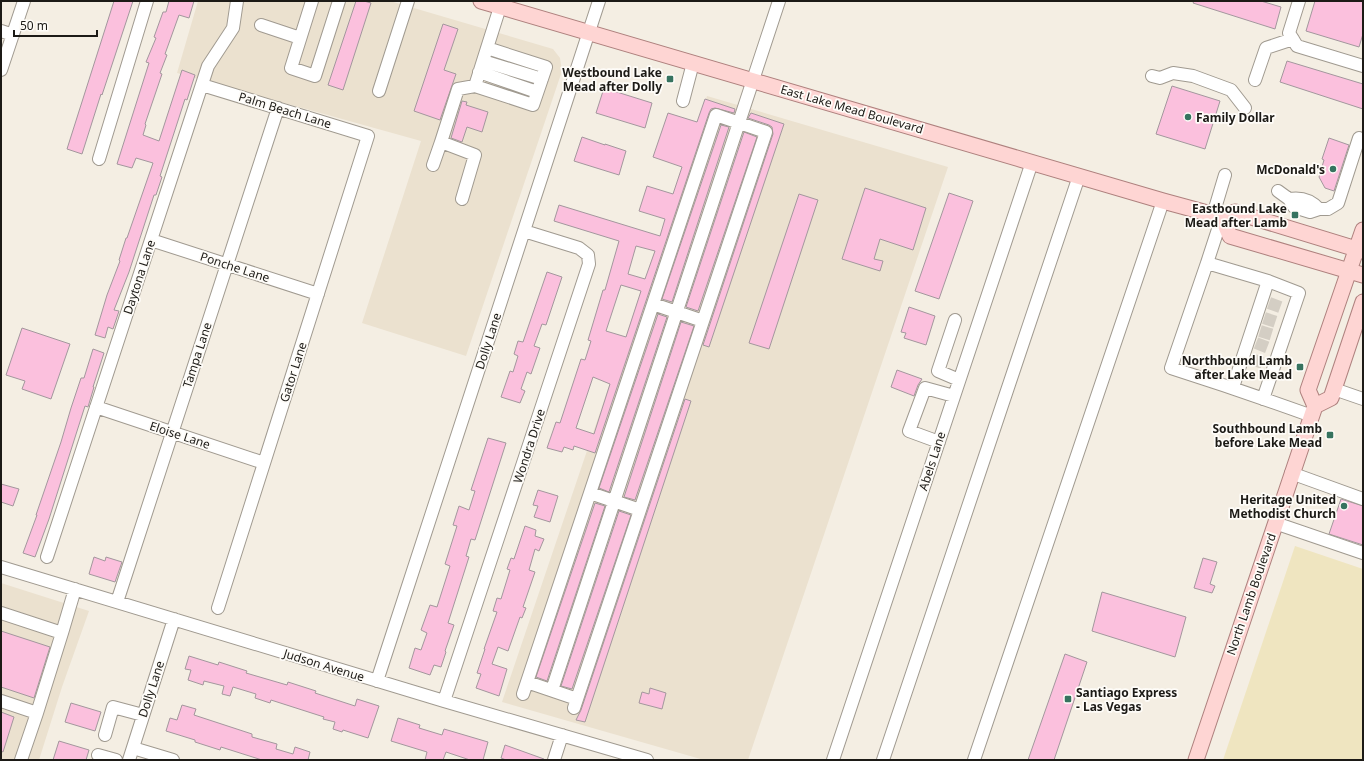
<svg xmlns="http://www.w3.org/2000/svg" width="1364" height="761" font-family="'Noto Sans',sans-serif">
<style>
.built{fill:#ebe1cf}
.sand{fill:#efe5c0}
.building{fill:#fbc0dd;stroke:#a3979d;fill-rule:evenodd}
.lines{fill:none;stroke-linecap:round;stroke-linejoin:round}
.minor-tunnel{stroke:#d4cec4;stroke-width:12;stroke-dasharray:12 6;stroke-linecap:butt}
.minor-casing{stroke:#a09a90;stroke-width:14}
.major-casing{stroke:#ae817e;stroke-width:17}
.minor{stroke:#fff;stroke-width:12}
.major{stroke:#fed5d3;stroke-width:15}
.poi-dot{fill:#36735f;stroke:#fefcf8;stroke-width:1.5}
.labels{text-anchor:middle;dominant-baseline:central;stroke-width:3.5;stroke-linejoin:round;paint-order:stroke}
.poi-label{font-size:12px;font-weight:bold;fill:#1c1a16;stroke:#fefcf8;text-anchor:end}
.street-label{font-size:12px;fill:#1c1a16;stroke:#fefcf8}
</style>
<rect width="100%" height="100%" fill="#f4eee3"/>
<!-- built -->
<path class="built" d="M198,1H390L553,49L560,58L562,71L466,356L362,323L421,141L177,73Z
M707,96L948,167L748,760H704L502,702Z
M1,583L89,611L62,687L39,760H1Z"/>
<!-- sand -->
<path class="sand" d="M1295,546L1363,569V760H1223Z"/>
<!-- building -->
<path class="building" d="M114,1H133L102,95L101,94L82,154L67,149Z
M169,1H194L189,18L179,15L165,54L167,55L160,73L162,74L145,124L146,125L143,135L159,141L182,70L195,75L187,100L185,99L174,133L160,176L162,177L156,195H154L129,272L114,310L119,311L113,329L108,327L105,338L95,335L107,295L120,261L119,260L126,238H127L153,163L136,158L132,168L117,164L149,63L146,62L156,38L154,37L163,12H166Z
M356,1H364L371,3L343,90L328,85Z
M1194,1H1261L1281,7L1275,29L1193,3Z
M1315,1H1363V34L1359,47L1306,31Z
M443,24L458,29L444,70L456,74L440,120L414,111Z
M1287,61L1363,84V109L1280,82Z
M1172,86L1220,101L1205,149L1156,134Z
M604,88L652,103L645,128L596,113Z
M705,99L735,109L734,113L715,108L711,109L709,113L595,453L574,446L573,450L564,447L562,452L547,448L556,422L560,423L581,359L585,360L591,341L588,340L603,290H605L619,241L554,221L559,205L660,236L665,219L639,211L647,186L673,194L682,167L653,157L668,113L697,122ZM636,246L655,251L645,279L628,274ZM621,285L641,291L626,337L606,331ZM593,377L610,384L594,434L576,428Z
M462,101L467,102L466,105L488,112L482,132L467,127L462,142L451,138Z
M751,113L784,124L709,347L703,345L773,134L772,127L769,125L748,118Z
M721,125L729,127L672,302L662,299Z
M744,132L757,137L698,311L686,307Z
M582,137L605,145V144L626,151L619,175L574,161Z
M1329,138L1349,145L1334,191L1325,188L1319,177L1324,160L1322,159Z
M865,188L926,208L913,250L880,239L874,259L883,261L880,271L842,259Z
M949,193L973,201L939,299L915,291Z
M799,194L818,200L769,349L749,343Z
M547,272L562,277L546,325L542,324L534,346L540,348L531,374L527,372L521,389L525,391L520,403L501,397L510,371L513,372L518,356L514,354L518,341L523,342Z
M909,307L935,316L926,345L904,338L906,333L901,332Z
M658,314L667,317L609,492L599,488Z
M681,322L694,326L635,500L624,497Z
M22,328L70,344L51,399L22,389L25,381L6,375Z
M93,349L104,353L93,387H94L88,407L85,406L49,519L35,557L23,553L37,515H36L61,442L71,408L81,378H84Z
M897,370L922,379L918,385L914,396L891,387Z
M685,399L691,401L585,722L576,720L581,710Z
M488,438L506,443L475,540L471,539L466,556L469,557L448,623L454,625L445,651L446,652L441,667L434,665L430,675L409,668L415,648L421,650L427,633L421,630L430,605L437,607L450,566L445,564L457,526L453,525L459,506L469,510L475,491L471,490Z
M1,484L19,489L13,506L1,502Z
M538,490L558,496L550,522L534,517L538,506L533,505Z
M1341,499L1363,506V545L1329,534Z
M595,503L605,506L547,681L536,677Z
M619,511L631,515L572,689L561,686Z
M525,526L536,530L535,536L544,539L539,551L535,549L529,570L535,572L523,607L526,608L522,618L520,617L508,651L498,647L492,664L507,669L499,696L476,688L481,674L477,673L485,649H484L497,612L493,611L497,598L501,599L510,570L507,569L511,558L514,559Z
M94,557L105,561L106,557L122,562L115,582L89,574Z
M1203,558L1217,562L1210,584L1215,586L1212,593L1194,588Z
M1102,592L1186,617L1175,657L1092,631Z
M1,631L50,647L34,698L1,687Z
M1065,654L1087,662L1054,760H1028Z
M189,656L218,665L219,662L247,671L246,673L287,685L288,682L316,691L315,693L355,706L357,699L379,706L368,738L343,730L342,732L333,729L335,722L323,719L324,717L271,700L270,703L255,698L256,694L233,687L230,696L222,694L224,686L204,681L203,685L188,680L191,670L185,669Z
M650,688L666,693L662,709L639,703L642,692L649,694Z
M71,703L101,712L95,731L65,722Z
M182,705L196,709L194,715L252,734V737L277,744L276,749L293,754L295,747L310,752L308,760H262L221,747L220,750L195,742V740L166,731L170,718L177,720Z
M1,712L14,717L3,752L1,751Z
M398,718L420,725L419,728L442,735L444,729L488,742L483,760H470L446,752L443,760H425L427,752L391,741Z
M59,741L89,750L86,760H53Z
M505,745L544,759V760H506L501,758Z"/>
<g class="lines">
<!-- minor-tunnel -->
<path class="minor-tunnel" d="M1269,303L1283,308
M1264,318L1279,323
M1260,331L1273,335
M1256,343L1269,348
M1251,359L1263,363"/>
<!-- minor casing -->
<g class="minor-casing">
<path id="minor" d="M312,1L291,68L315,76L339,1
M1299,1L1289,33L1297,46L1363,66
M261,25L300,38
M1,31L13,35
M487,48L546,67L533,105L475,86L500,7
M483,61L542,79
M1,70L24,1
M479,72L537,92
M1152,76L1160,78L1173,73L1193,76L1231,90L1245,108
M1255,80L1266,48L1293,39
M202,85L368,136L218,608
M379,91L408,1
M683,101L693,63
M99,159L147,1
M433,165L441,142
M1278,191L1289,199L1294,207L1310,212L1319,209H1328L1338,203L1359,138
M462,199L475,155L441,142L458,89L475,86
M1289,199C1301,197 1311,200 1319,209
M1213,215L1225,175
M151,240L318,294
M1207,263L1222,217
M653,304L703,321
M955,320L938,371L959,380
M1233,387L1268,281
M1334,389L1363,399
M1263,399L1299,293L1268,281L1207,263L1171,368C1218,383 1265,399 1312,416
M96,407L264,463
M939,442L909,431L925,388L954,396
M1291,473L1363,499
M590,493L640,510
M1275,523L1363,553
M47,557L208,66L233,28L237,1
M1,567L444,701L647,760
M117,602L278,108
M1,613L62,633L75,589
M377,681L599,1
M527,682L577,699
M552,690L779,1
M523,694L716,115L766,132L574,708
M1,701L37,713L62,633
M444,701L589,264L588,255L579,248L524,231
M105,735L113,707L143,715
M133,748L173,760
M98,755L116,760
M21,760L37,713
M129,760L174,619
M554,760L562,735
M833,760L1032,162
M883,760L1079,176
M974,760L1163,201"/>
</g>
<!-- major casing -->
<g class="major-casing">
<path id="major" d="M481,1L1163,201L1222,217L1235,212L1363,251
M1222,217L1230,236L1363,275
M1315,406L1331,398L1363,302
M1196,760L1315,406L1308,390L1363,230"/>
</g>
<!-- minor -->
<use href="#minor" class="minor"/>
<!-- major -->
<use href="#major" class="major"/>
</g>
<!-- markers -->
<g class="poi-dot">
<rect x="666" y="75" width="8" height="8" rx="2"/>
<circle cx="1188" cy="117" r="4"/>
<circle cx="1333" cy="169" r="4"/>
<rect x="1291" y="211" width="8" height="8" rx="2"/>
<rect x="1296" y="363" width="8" height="8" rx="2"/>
<rect x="1326" y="431" width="8" height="8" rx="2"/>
<circle cx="1344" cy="506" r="4"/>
<rect x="1064" y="695" width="8" height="8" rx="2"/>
</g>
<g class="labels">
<!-- poi labels -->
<g class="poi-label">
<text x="662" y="72">Westbound Lake<tspan x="662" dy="14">Mead after Dolly</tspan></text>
<text x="1196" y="117" text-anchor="start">Family Dollar</text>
<text x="1325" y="169">McDonald's</text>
<text x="1287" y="208">Eastbound Lake<tspan x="1287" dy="14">Mead after Lamb</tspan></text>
<text x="1292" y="360">Northbound Lamb<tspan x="1292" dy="14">after Lake Mead</tspan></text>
<text x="1322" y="428">Southbound Lamb<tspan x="1322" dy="14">before Lake Mead</tspan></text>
<text x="1336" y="499">Heritage United<tspan x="1336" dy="14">Methodist Church</tspan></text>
<text x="1076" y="692" text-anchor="start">Santiago Express<tspan x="1076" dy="14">- Las Vegas</tspan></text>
</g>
<!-- street labels -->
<g class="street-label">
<text transform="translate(852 109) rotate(16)">East Lake Mead Boulevard</text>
<text transform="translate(285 110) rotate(17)">Palm Beach Lane</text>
<text transform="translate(235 267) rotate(18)">Ponche Lane</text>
<text transform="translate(139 277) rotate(-72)">Daytona Lane</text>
<text transform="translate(488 341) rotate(-72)">Dolly Lane</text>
<text transform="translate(197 355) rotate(-72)">Tampa Lane</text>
<text transform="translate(293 372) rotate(-72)">Gator Lane</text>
<text transform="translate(180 435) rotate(18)">Eloise Lane</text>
<text transform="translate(529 446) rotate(-72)">Wondra Drive</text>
<text transform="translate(932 461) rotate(-72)">Abels Lane</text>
<text transform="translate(1251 594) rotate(-71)">North Lamb Boulevard</text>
<text transform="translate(324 665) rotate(17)">Judson Avenue</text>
<text transform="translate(151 689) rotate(-72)">Dolly Lane</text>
</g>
</g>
<!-- border -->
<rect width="1364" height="761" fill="none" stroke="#1c1a16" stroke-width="4"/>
<!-- scale -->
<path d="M14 30v6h83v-6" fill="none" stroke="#1c1a16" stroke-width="2"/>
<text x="20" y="30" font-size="12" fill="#1c1a16" stroke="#fefcf8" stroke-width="3" paint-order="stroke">50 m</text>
</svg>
